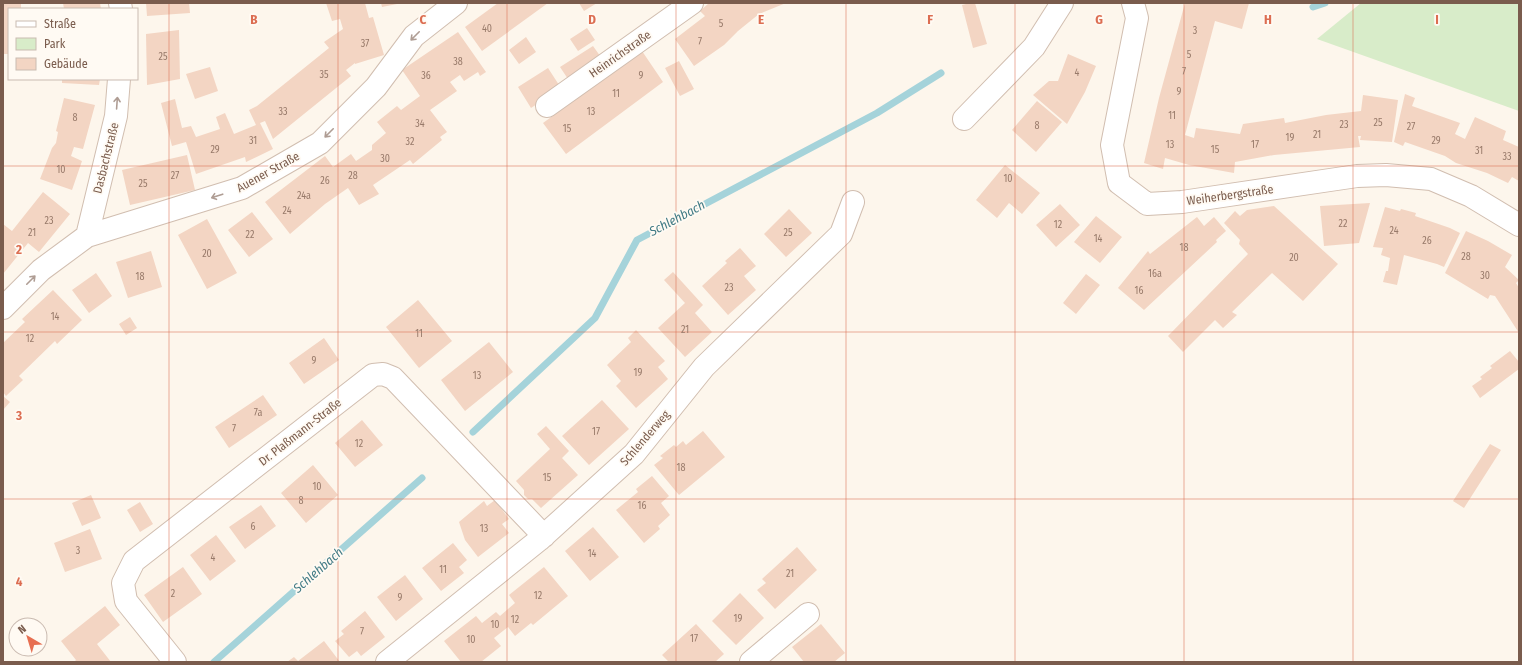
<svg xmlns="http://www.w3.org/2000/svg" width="1522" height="665" font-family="'Fira Sans Condensed',sans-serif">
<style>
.green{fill:#d8ecc9}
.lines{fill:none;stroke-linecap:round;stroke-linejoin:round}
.stream{stroke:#a5d3da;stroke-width:7}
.building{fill:#f3d5c3}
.minor-casing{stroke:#d1beb0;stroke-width:24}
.minor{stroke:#fff;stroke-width:22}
.oneway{stroke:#af9d94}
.grid{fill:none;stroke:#dc6d51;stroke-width:1;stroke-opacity:0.55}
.labels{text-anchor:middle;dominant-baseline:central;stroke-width:3.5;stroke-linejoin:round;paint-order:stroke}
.number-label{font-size:10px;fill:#987a6a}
.street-label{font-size:12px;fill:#7a5c4d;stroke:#fffaf3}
.water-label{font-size:13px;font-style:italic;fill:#437c86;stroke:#fffaf3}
.grid-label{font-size:13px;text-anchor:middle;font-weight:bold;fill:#dc6d51;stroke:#fffaf3;stroke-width:3.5;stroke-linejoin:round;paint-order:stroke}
</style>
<rect width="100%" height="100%" fill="#fdf6ec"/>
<!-- green -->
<path class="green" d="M1361,3H1519V111L1317,39Z"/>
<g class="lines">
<!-- stream -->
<path class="stream" d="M1313,7L1325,3
M473,432L595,318L637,240L877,113L941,73
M214,662L422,478"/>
</g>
<!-- building -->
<path class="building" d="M3,3H21V9H9V54H3Z
M63,3H100L101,9H64Z
M146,3H189L190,13L147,16Z
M326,3H365L369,18L373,17L384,55L355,64V63L346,70L351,76L273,139L265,121L260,123L273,149L246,162L245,157L196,174L186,142L172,146L161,103L175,99L182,128L191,126L196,137L220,129L216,117L225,113L234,134L256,125L249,110L257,106L329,48L324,42L343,29L340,19L332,21Z
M381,3H397V4L382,7Z
M498,3H548L482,51L465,27Z
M579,3H597L584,11Z
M709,3H786L759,14L738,31L724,45L694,66L675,39L705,16L700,11Z
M970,3H975L987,44L973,48L962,5Z
M1185,3H1249L1242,29L1215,21L1185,135L1194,138L1196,128L1240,134L1243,124L1284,118L1285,123L1326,115L1361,111L1363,95L1398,100L1392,142L1360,140L1361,136H1358L1360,147L1274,155L1235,162L1234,173L1189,165L1165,158L1163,169L1144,163L1159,98Z
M587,28L595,40L578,51L570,39Z
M179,30L180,79L147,85L146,34Z
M458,32L486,72L480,76L478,72L464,81L460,75L450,82L457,91L430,110L447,132L440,137L442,140L413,164L410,160L373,185L379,194L359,205L348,188L325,204L290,234L265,202L325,156L333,167L351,154L356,161L372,150V145L386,133L377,122L397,106L401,110L420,96L402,70Z
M526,37L536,52L519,64L509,50Z
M593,46L603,60L570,82L560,67Z
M642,51L663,82L566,154L543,123Z
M1068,54L1096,66L1085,92L1067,124L1033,95L1049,81H1058Z
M679,61L694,89L680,96L665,68Z
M210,67L218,91L195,99L186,74Z
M548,68L561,88L531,108L518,87Z
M62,79H100L99,85L62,83Z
M1405,94L1415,98L1412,106L1460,123L1455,134L1465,139L1475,117L1506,131L1503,140L1519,147V181L1512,177L1508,183L1487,173L1456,163L1445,156L1405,142L1403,146L1394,142Z
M64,98L95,105L83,149L74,147L71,156L82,161L72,190L40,179L52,148L56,143L58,132L56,131Z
M1037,101L1062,122L1036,152L1012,130Z
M187,155L195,190L130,205L122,170Z
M1005,165L1040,193L1022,214L1009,203L997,218L976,200Z
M43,192L70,214L39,252L28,243L3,274V224L12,231Z
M1370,203L1359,243L1324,246L1320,206Z
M1060,204L1080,225L1056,247L1036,225Z
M1274,206L1338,264L1303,301L1272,273L1232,312L1237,315L1223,328L1215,320L1183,352L1168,336L1248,254L1239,244L1240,240L1224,223L1235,211L1240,216L1247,210Z
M1385,207L1400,211L1401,209L1416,213L1415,216L1450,228L1460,233L1444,267L1437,264L1404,255L1397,285L1383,282L1386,271H1388L1390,258L1381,255L1383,248L1373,247Z
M789,209L812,233L786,257L764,234Z
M252,212L273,239L249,257L228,230Z
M1096,216L1122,237L1100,263L1074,242Z
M1197,217L1204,226L1214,217L1226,231L1216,240L1217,242L1144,310L1118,288L1148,251L1150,254Z
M207,219L237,273L207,289L178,235Z
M1466,231L1488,241L1512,255L1505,267L1519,280L1516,283L1519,288V333L1495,296L1490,295L1488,299L1445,273Z
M740,248L756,266L744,276L756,290L728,315L702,286L727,263L725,261Z
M151,251L162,287L128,298L116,262Z
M673,272L703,305L695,313L712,332L685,357L658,328L685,303L664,280Z
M96,273L112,296L89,313L72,290Z
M1086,274L1100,285L1076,314L1063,303Z
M53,290L82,320L57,344L55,341L19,376L23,380L6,396L3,392V343L25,322L22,319Z
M418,300L452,341L419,368L386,327Z
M130,317L137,328L126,335L119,324Z
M636,330L665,361L658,367L668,379L636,408L616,386L621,381L607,365L631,342L628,338Z
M324,338L339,360L304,384L289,363Z
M489,342L513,372L465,411L441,380Z
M1510,351L1519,362V369L1480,398L1472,386L1482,379L1480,377L1492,368L1490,366Z
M263,395L277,415L229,448L215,427Z
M3,396L10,402L3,410Z
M602,400L629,429L589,465L562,436Z
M362,420L383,445L355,467L335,443Z
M546,426L569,451L562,458L578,475L541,508L532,499H528L524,495V490L516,481L550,449L537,434Z
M703,431L725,457L679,495L654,465L663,458L660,456L674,445L676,447L683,441L686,445Z
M1490,444L1501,450L1464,508L1453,501Z
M313,465L338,495L306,523L281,493Z
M652,476L669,496L661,503L670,515L658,526L660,529L644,543L616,510L638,492L636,489Z
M91,495L101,518L82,526L72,503Z
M495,500L509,519L502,524L509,533L478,557L465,540L459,522L484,501L487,506Z
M140,502L153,524L140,532L127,510Z
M261,505L276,526L245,549L229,527Z
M593,527L619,557L590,581L565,551Z
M90,529L102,559L65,572L54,543Z
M216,535L236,561L210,581L190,555Z
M453,543L467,560L459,567L464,573L441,591L422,568Z
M797,547L817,570L775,609L757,590L766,583L762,579Z
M183,567L202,594L163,622L144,595Z
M544,567L568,596L533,625L531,623L515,636L508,627L494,638L501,646L481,662H461L444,641L476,616L482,623L496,612L500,616L515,603L509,595Z
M405,575L423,599L396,621L377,597Z
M740,593L764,618L736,645L712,621Z
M105,606L120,625L97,644L111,662H74L76,660L61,641Z
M365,611L385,637L361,656L357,651L349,657L335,641L344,634L341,631Z
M696,624L724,654L715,662H669L662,655Z
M821,624L845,653L834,662H804L792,647Z
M324,641L340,662H287L294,657L298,661Z"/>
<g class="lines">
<!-- minor casing -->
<g class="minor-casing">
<path id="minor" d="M120,3L121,9
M1133,3L1137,18L1112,145L1119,183L1147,204L1182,202L1357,176L1386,175L1431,179L1471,196L1519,225
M547,106L692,3
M964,119L1034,47L1062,3
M87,236L116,116L119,79
M3,308L41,270L87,236L242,188L320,143L376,87L414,36L456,3
M175,662L126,601L123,583L134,561L373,375L383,374L393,378L544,536
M387,662L539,540L634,454L704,367L841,234L853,202
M751,662L808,614"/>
</g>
<!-- minor -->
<use href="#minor" class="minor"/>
</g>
<!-- one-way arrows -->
<defs><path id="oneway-shaft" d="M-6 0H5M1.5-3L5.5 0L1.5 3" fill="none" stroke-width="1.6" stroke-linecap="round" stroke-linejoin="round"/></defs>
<g class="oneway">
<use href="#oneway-shaft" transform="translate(415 36) rotate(135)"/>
<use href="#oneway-shaft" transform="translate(117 103) rotate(-86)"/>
<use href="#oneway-shaft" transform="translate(329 133) rotate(135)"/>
<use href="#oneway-shaft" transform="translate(217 196) rotate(162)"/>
<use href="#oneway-shaft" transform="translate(31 280) rotate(-45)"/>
</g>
<!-- grid -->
<path class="grid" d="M169,3V662M338,3V662M507,3V662M676,3V662M846,3V662M1015,3V662M1184,3V662M1353,3V662M3,166H1519M3,332H1519M3,499H1519"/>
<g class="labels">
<!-- number labels -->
<g class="number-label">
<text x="721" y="24">5</text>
<text x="487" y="29">40</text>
<text x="1195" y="31">3</text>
<text x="700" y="42">7</text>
<text x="365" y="44">37</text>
<text x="1189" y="55">5</text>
<text x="163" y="57">25</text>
<text x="458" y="62">38</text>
<text x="1184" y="72">7</text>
<text x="1077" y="73">4</text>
<text x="324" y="75">35</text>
<text x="426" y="76">36</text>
<text x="641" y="76">9</text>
<text x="1179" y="92">9</text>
<text x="616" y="94">11</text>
<text x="283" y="112">33</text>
<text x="591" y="112">13</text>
<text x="1172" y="116">11</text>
<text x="75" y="118">8</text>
<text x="1378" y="123">25</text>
<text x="420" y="124">34</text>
<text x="1344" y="125">23</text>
<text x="1037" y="126">8</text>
<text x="1411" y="127">27</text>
<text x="567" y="129">15</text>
<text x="1317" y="135">21</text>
<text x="1290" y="138">19</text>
<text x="253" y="141">31</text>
<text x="1436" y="141">29</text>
<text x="410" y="142">32</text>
<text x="1170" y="145">13</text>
<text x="1255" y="145">17</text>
<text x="215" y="150">29</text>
<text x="1215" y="150">15</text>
<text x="1479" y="151">31</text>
<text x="1507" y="157">33</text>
<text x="385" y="159">30</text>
<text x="61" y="170">10</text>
<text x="175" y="176">27</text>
<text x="353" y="176">28</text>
<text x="1008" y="179">10</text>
<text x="325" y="181">26</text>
<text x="143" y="184">25</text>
<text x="304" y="196">24a</text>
<text x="287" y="211">24</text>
<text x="49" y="221">23</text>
<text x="1343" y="224">22</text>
<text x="1058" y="225">12</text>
<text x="1394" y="231">24</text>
<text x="32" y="233">21</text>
<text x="788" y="233">25</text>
<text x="250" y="235">22</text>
<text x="1098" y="239">14</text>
<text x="1427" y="241">26</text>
<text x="1184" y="248">18</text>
<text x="207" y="254">20</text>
<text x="1466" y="257">28</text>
<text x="1294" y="258">20</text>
<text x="1155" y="274">16a</text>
<text x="1485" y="276">30</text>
<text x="140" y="277">18</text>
<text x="729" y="288">23</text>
<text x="1139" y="291">16</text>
<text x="55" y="317">14</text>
<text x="685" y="330">21</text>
<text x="419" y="334">11</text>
<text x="30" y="339">12</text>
<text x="314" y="361">9</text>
<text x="638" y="373">19</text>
<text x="477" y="376">13</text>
<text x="258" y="413">7a</text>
<text x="234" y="429">7</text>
<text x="596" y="432">17</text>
<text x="359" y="444">12</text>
<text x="681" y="468">18</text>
<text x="547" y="478">15</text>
<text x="317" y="487">10</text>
<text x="301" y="501">8</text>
<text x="642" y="506">16</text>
<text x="253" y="527">6</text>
<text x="484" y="529">13</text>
<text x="78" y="551">3</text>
<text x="592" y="554">14</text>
<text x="213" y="558">4</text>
<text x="443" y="570">11</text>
<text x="790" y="574">21</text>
<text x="173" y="594">2</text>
<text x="538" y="596">12</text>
<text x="400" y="598">9</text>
<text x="738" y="619">19</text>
<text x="515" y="620">12</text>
<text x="495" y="625">10</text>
<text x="362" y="632">7</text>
<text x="694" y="639">17</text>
<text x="471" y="640">10</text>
</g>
<!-- street labels -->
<g class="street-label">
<text transform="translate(620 54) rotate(-35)">Heinrichstraße</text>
<text transform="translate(106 158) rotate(-76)">Dasbachstraße</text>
<text transform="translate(268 172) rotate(-29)">Auener Straße</text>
<text transform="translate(1230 195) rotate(-8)">Weiherbergstraße</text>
<text transform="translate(300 432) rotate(-38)">Dr. Plaßmann-Straße</text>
<text transform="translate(645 438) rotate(-49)">Schlenderweg</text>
</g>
<!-- water labels -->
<g class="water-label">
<text transform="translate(677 218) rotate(-28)">Schlehbach</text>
<text transform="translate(318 570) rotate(-41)">Schlehbach</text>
</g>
</g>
<g class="grid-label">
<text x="254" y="24">B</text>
<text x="423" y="24">C</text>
<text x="592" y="24">D</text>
<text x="761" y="24">E</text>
<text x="930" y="24">F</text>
<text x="1099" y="24">G</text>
<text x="1268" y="24">H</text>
<text x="1437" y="24">I</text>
<text x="19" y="254">2</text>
<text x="19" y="420">3</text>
<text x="19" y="586">4</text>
</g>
<!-- border -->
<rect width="1522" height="665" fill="none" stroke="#7a5c4d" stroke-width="8"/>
<!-- legend -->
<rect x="8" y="8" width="130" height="72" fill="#fffaf3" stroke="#cabbb1"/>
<rect x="16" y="21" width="20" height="6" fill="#ffffff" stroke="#cabbb1"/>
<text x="44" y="28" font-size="12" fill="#7a5c4d">Straße</text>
<rect x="16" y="38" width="20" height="12" fill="#d8ecc9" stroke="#cabbb1"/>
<text x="44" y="48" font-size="12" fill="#7a5c4d">Park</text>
<rect x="16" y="58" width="20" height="12" fill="#f3d5c3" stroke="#cabbb1"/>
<text x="44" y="68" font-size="12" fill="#7a5c4d">Gebäude</text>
<!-- north arrow -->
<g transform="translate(28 637) rotate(322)"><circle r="19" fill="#fffaf3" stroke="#cabbb1"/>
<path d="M0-3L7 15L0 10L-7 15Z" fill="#e76f51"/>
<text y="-6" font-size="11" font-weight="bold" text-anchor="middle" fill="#7a5c4d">N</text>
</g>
</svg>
